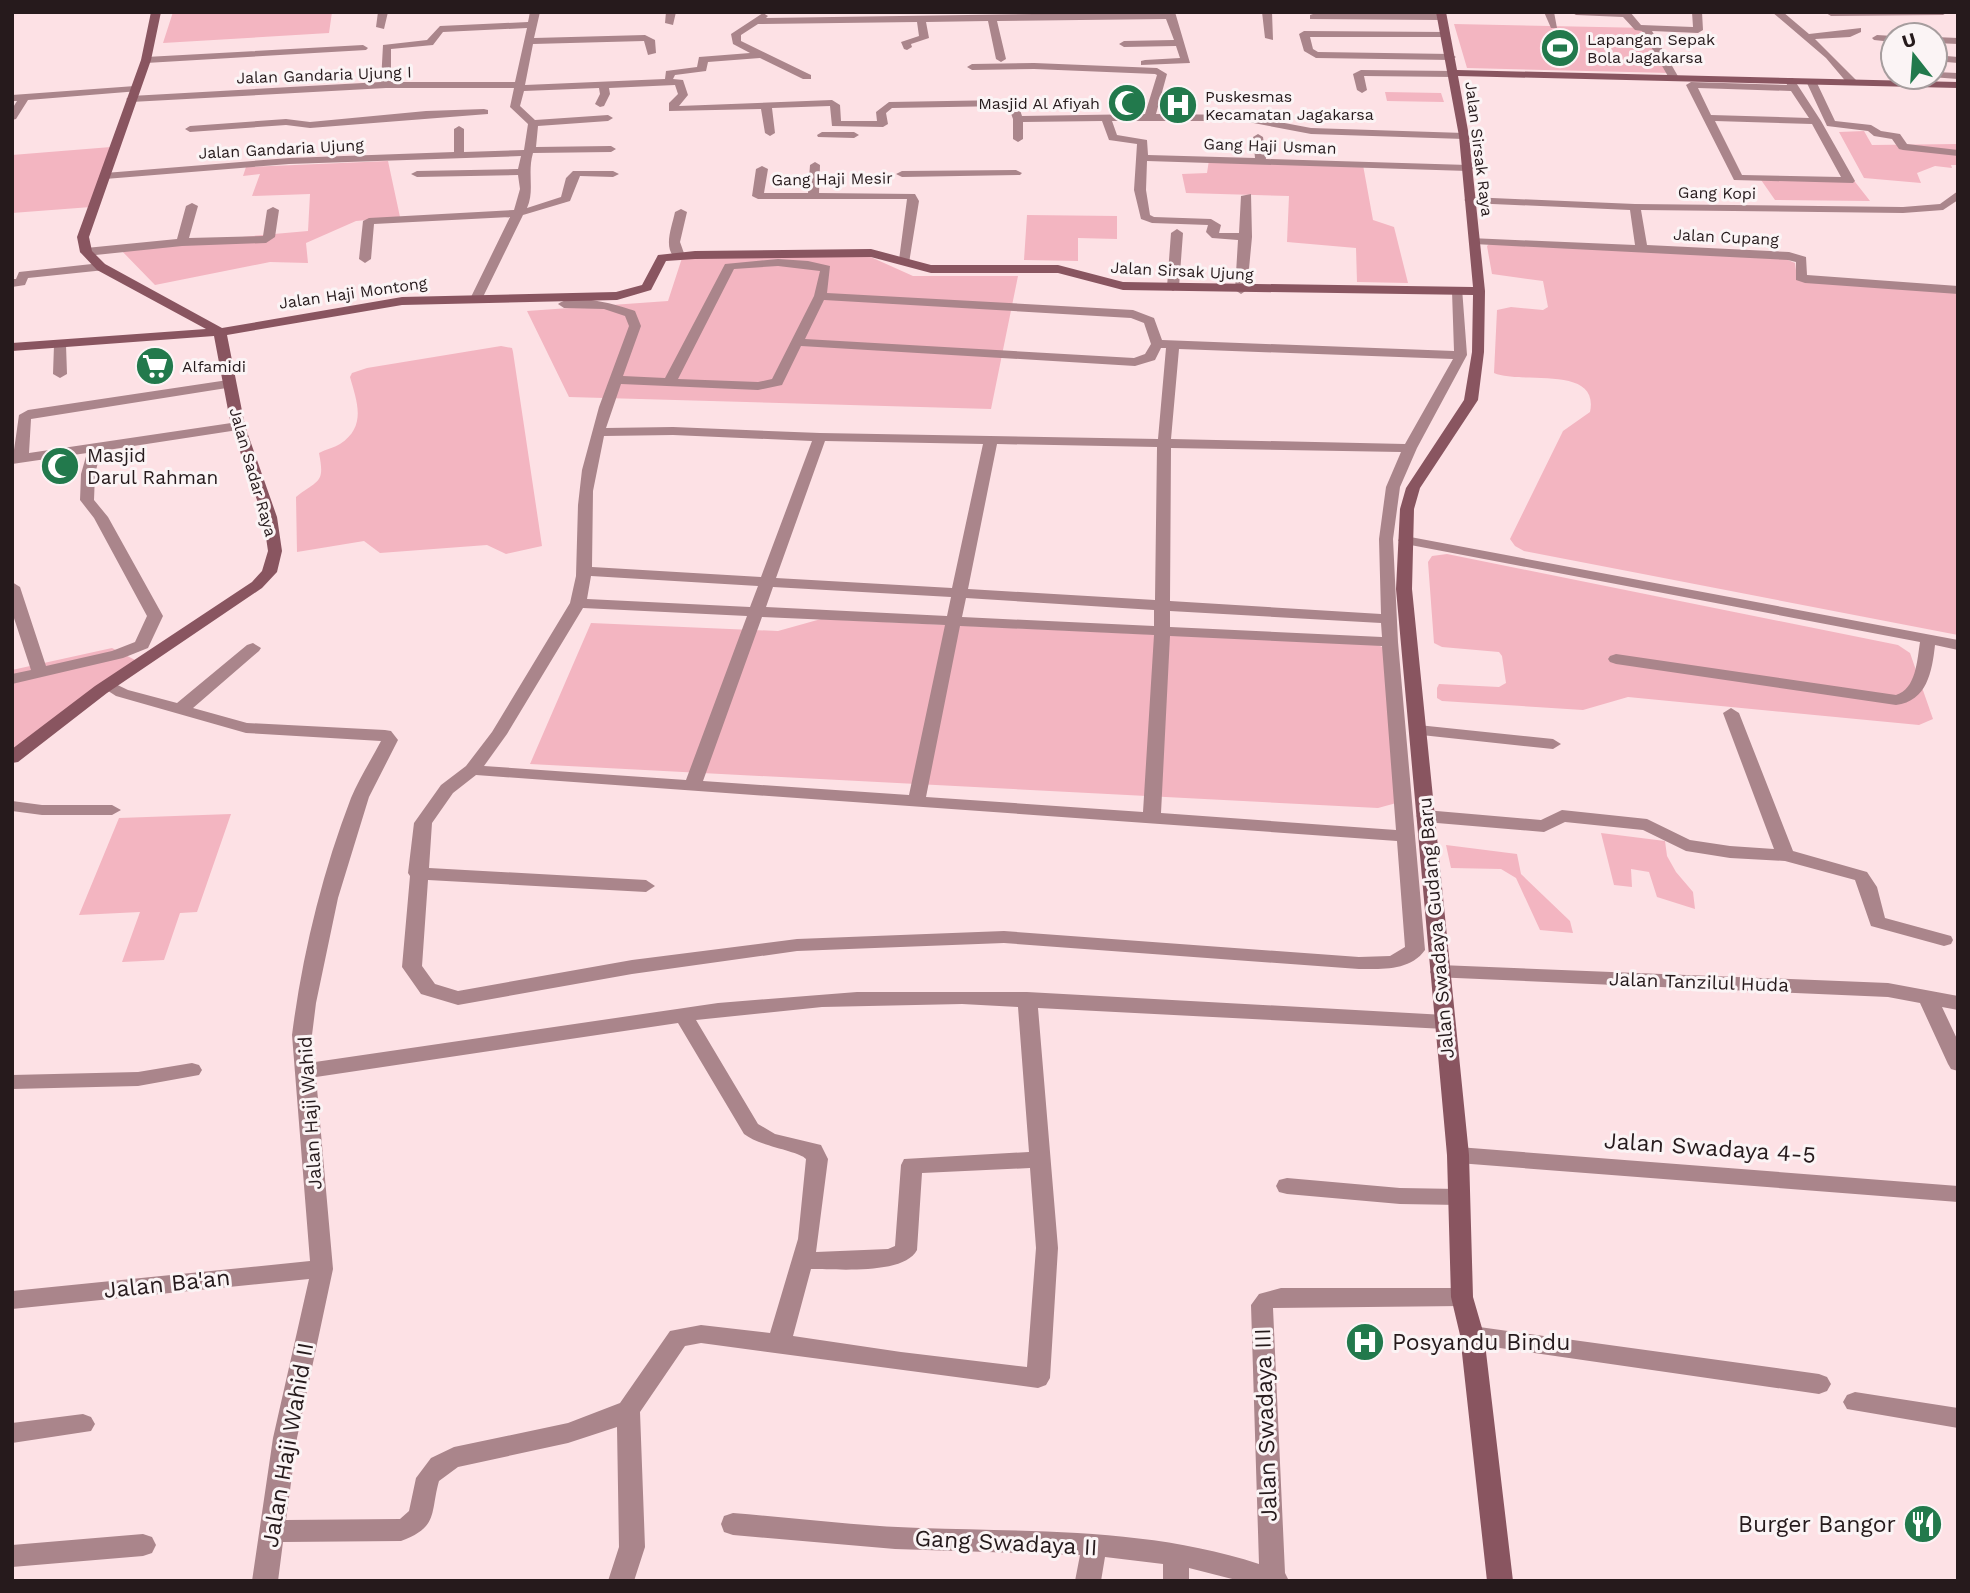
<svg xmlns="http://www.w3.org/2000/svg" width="1970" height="1593" font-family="'Work Sans',sans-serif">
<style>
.green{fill:#f3b5c1}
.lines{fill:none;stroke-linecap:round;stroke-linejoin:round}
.street{fill:#aa858b;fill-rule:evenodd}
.secondary{fill:#895560;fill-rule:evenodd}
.labels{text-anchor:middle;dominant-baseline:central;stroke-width:6;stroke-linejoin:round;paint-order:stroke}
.far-poi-label{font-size:16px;fill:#261a1c;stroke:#fbf4f5;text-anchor:start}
.far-street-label{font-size:16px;fill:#261a1c;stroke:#fbf4f5}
.poi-label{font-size:19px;fill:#261a1c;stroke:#fbf4f5;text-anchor:start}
.street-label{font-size:19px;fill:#261a1c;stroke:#fbf4f5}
.near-street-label{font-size:23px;fill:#261a1c;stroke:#fbf4f5}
.near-poi-label{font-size:23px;fill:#261a1c;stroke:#fbf4f5;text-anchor:start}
</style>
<rect width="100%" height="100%" fill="#fde1e5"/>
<!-- green -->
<path class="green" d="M173,12H332L329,33L163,43Z
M1454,24L1649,28L1671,73L1467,68Z
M1385,92L1441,93L1444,102L1387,101Z
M1864,131L1872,145L1958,144V165H1951L1952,168L1935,166L1917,173L1921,183L1864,178L1839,132Z
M111,147L91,207L12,213V155Z
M1209,160L1363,165L1373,220L1394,227L1408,283L1357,282L1356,248L1287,242L1289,196L1186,193L1182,174L1207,173Z
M388,161L400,217L356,221L306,243L308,263L270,262L155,285L119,248L308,231L310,194L252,196L260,174L243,176L246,167Z
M1759,177L1852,178L1870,201L1775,200Z
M1027,215L1117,216V239L1078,238V261L1024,260Z
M1490,243L1781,257L1795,263L1797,278L1958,290V635L1524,551L1515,546L1510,539L1563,431L1590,412C1600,364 1522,385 1494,373L1497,310L1511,307L1543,310L1548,307L1543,281L1492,274L1487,246Z
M864,254L913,276H1018L991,409L569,397L527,311L668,301L682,258Z
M501,346L512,348L513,352L542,546L506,554L487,545L380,553L364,541L297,552L296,497C319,479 325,484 319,453C326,449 334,448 340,444C367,426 357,402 350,377L352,373L367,368Z
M1447,554L1898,645L1910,653L1933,719L1919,725L1628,697L1583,710L1442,701L1437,698V688L1439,684L1499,687L1506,683L1502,656L1499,652L1442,647L1434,643L1428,562L1432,556Z
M821,619L1378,645L1384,648L1400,802L1378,808L530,764L591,623L778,631Z
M112,648L137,661L12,755V670Z
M231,814L197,912L180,913L164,960L122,962L140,912L79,915L119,818Z
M1601,833L1665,841L1667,856L1676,872L1693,892L1695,909L1657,897L1649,872L1631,869L1632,887L1614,885Z
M1446,845L1517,854L1521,874L1570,921L1573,933L1540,930L1516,878L1501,869L1451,868Z"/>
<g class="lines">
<!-- street -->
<path class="street" d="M378,12H388L384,29L376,27Z
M530,12H540L534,38L645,35L655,40L656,53L648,55L644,41L533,44L525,85L665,79L666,71L697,67L699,57L750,53L733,44L731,34L763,13L768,16L766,18L1175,12L1190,63L1141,65V61L1145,60L1180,58L1176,46L1124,47L1119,44L1124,41L1174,40L1166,19L997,21L1006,59L1001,62L996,59L988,21L926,22L929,38L911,44L912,47L907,50L904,49L901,42L919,36L917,22L758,24L741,35V41L811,75V79H803L760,58L708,62L706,71L675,75L673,79L683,80L688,95L679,106L832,100L840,105L841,121H877L876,112L889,102L1005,100L1018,104L1022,116L1145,114L1157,75L1155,74L1034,69L972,70L967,67L972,64L1034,63L1157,68L1167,74L1156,114L1243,115L1311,128L1464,133L1469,136L1464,139L1311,134L1243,121H1112L1117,135L1147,140L1148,155L1255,158L1253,137L1258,134L1263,137L1266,159L1468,165L1474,168L1468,171L1147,161L1146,190L1150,215L1154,217L1211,219L1221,225L1219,233H1239L1241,196L1251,194L1252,237L1247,290L1241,294L1235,290L1238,240L1212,238L1206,232L1208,225L1152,223L1141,219L1134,190L1137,144L1109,140L1102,121L1023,122V139L1018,142L1013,139V119L1009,108L1004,106L892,108L886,113L888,124L883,127L832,126L830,106L772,108L775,133L770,136L765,133L761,109L669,111V103L678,94L675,85L609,88L610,94L604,106L600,107L595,104L600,94L599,88L524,91L520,106L535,120L608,115L613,118L608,121L538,126L536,147L611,146L616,149L611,152L533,153C527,173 535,191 527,208L561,197L566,178L573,171H613L619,174L613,177L580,176L570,201L523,215L483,297L477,301L471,297L510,217L374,224L371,259L365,263L359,259L363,221L369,218L514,210L520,189L518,175L417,177L411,174L417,171L518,169L521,156L289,164L105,179L99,176L105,173L289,158L454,152V129L459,126L464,129V152L524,150L528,124L510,107L514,88H386L131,102L126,99L131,96L381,82L383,45L427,40L440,26L528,22ZM527,28L515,82H391V49L433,45L443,32Z
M666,12H676L673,25L665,23Z
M1262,12H1272L1273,40L1265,38Z
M1544,12H1554L1557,28H1551Z
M1571,12H1630L1641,25L1693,27L1692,12H1702L1703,30L1698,33L1652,31L1679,78L1674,81L1669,78L1642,31L1635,30L1623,17L1576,15Z
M1772,12H1783L1809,34L1861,28V32L1850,37L1815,39L1856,80V84H1848L1826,58Z
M1948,12L1943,15L1831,16L1826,13Z
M1313,14H1442L1447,17L1442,20L1310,19V15Z
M1304,31L1447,32L1450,33V37H1310L1313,49L1318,52L1451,54L1456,57L1451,60L1316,58L1304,51L1299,34Z
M1877,35L1893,36V42L1874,40L1872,38Z
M1935,37L1958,38V44L1935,43Z
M363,45L368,48L366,50L146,63L141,60L146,57Z
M1935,55L1958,57V63L1935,61Z
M1361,70L1453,71L1458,74L1453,77L1364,76L1367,90L1362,93L1357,90L1353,74Z
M1935,72L1958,73V79L1931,77H1935Z
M1785,78H1793L1821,121L1855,181L1853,183L1734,180L1686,85L1691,82L1787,85ZM1698,88L1791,91L1809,118L1711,115ZM1715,121L1812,124L1841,177L1742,175Z
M1807,79L1816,81L1835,121L1871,125L1881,131L1900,134L1907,144L1958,150V156L1903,150L1899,149L1892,139L1874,136L1868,131L1827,126L1806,81Z
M135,86L140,89L139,91L28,100L16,119L12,120V109L17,101H12V95Z
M484,109L488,110V114L310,128L286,125L190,132L185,129L190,126L286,119L310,122L426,111Z
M822,132H854L859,135L854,138L818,137L817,135Z
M815,162L820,165L819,193L915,194L919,201L909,263L899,260L907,199H758L752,196L756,169L762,166L768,169L764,193H808L810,165Z
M1016,170L1022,173L1020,175L902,177L896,174L902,171Z
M1958,191V200L1943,210L1903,213L1641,210L1647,245L1789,252L1806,257L1807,275L1958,286V294L1805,283L1796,280V262L1788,260L1474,244L1470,242V238L1635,245L1630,210L1470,203L1464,200L1470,197L1635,204L1903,207L1940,204Z
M192,203L198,206L189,238L263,236L267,210L273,207L279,210L275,237L266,243L182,246L86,256L80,252L86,248L177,239L186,206Z
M681,209L687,212L680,242L685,256L679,260C661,252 672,227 675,212Z
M1177,229L1183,233L1179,287L1173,291L1167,287L1171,233Z
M778,259L808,261L830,266L827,293L1133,310L1154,318L1162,340L1454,351L1452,291L1462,288L1467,355L1417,448L1400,487L1393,539L1398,642L1425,950C1410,971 1382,969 1359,969L1004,943L797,951L632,974L458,1005L421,994L402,967L410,876L408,873L414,823L441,785L466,766L492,732L570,603L576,576L578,505L582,470L599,407L629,326L625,316L604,309L564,308L558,304C574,292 617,305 635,311L641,326L623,376L665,378L725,264ZM778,266L820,271L814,296L772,379L758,382L678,379L734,269ZM824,300L1131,318L1144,323L1151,344L1145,354L1134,358L805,339ZM801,346L1135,366L1155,360L1161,348H1166L1158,439L820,433L673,427L606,428L621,384L758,390L782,385ZM1179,349L1453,359L1405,444L1171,439ZM673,435L812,441L761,577L592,567L593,491L604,436ZM825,441L983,444L952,588L776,578ZM997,444L1157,447L1155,600L968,589ZM1171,448L1401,452L1386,487L1379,539L1381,614L1170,601ZM591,576L758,586L750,607L587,599ZM773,587L951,597L947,616L766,607ZM966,598L1154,610V626L962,617ZM583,608L747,616L686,780L484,766L507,734ZM1170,611L1381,623L1382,637L1170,627ZM762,617L945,625L909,795L703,781ZM960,626L1154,635L1143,812L926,797ZM1170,636L1382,646L1396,830L1161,813ZM476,775L1397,841L1405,947L1390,956L1359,957L1004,931L797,939L632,960L458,991L435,984L422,966L428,880L646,892L655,886L646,880L429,868L432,823L453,793Z
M101,263L105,264V270L28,278L25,285L12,287V279H16L19,272Z
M60,341L66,345L67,374L60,378L53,374L54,345Z
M228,380L233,381V387L31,419L29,453L238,422L245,426L238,430L101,451L95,474L94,500L108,517L163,616L148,648L123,658L12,684V674L31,670L12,612V582L20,587L46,666L112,651L135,642L147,616L94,518L80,500L81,474L87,453L12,464L19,415L28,410Z
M1405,536L1958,640V650L1935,645C1932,672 1927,701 1896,705L1616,664L1610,662L1608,659L1610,656L1616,654L1896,695C1916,689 1917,661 1920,642L1400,543L1398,540Z
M253,643L261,648L259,651L193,708L247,723L385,730L391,731L398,740L369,797L338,898L316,1003L312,1035L315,1062L718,1003L857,992H1027L1445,1015L1452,1017L1455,1022L1452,1027L1445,1029L1038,1008L1058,1248L1050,1378L1046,1385L1038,1388L701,1343L685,1346L640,1412L645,1547L634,1581H608L619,1547L617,1427L568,1443L458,1467L439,1481C430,1513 439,1527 401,1541L283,1542L278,1581H252L273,1438L309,1279L12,1309V1291L310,1261L292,1035C302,956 322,873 351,798C359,779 371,760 381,741L246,733L116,696L99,685L107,680L128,690L177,703L247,645ZM962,1004L1018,1007L1029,1152L904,1159L901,1165L895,1246L888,1249L816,1252L828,1159L821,1145L775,1134L758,1124L696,1020L822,1007ZM678,1023L744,1134C761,1147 799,1151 806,1159L798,1239L770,1333L701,1325L670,1331L620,1403L568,1423L454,1447L431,1458L416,1478L409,1511L400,1519L286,1520L297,1438L333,1269L316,1077ZM1030,1168L1036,1248L1027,1367L901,1352L793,1336L811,1269C837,1269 904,1275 917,1250L922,1173Z
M1731,708L1739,713L1793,851L1867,872L1877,887L1885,918L1951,936L1953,940L1951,944L1944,946L1871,926L1855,880L1785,861L1730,858L1686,851L1643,830L1565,822L1544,832L1425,822L1416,816L1425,810L1541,820L1562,810L1647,819L1690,840L1730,846L1774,849L1723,713Z
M1418,725L1553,739L1561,744L1553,749L1412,734L1410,730Z
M12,801L42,805H112L121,810L112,815H42L12,811Z
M1440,965L1888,983L1958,996V1010L1942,1007L1958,1041V1071L1951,1069L1948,1064L1920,1003L1888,997L1433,977L1430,972L1433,967Z
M192,1063L199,1065L202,1070L199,1075L138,1086L12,1089V1075L138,1072Z
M1458,1147L1958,1186V1202L1458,1163L1451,1161L1447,1155L1451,1149Z
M1287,1178L1400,1188L1459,1189L1467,1191L1470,1197L1467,1203L1459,1205L1400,1204L1287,1194L1279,1192L1276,1186L1279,1180Z
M1281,1288H1462L1470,1291L1473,1297L1470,1303L1462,1306L1273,1308L1285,1573L1289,1581H1240L1189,1568V1581H1163V1564L1105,1557L1101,1581H1075L1080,1555L895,1549L733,1535L724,1532L721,1524L724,1516L733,1513C795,1518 857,1526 920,1528C1034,1532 1149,1528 1259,1564L1251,1305L1259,1294Z
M1472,1326L1819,1374L1827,1377L1831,1384L1827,1391L1819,1394L1472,1344L1464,1342L1460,1335L1464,1328Z
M1855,1392L1958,1408V1428L1847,1409L1843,1402L1847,1395Z
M83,1414L91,1417L95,1424L91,1431L12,1443V1423Z
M143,1534L152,1537L156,1545L152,1553L143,1556L12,1567V1545Z"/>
<!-- secondary -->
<path class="secondary" d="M151,12H161L151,60L89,237L92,251L105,264L222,328L402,297L616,292L642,285L658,255L695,251L871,249L931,265H1058L1123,282L1473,287L1459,136L1436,12H1446L1457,70L1958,82V88L1458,76L1469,136L1485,291L1484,352L1478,400L1420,488L1414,509L1412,589L1469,1155L1473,1297L1484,1335L1513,1581H1487L1460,1335L1451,1297L1447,1155L1396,589L1400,509L1406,488L1464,400L1472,352L1473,295L1123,290L1058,273H931L871,257L695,259L666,261L651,290L617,300L402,305L227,335L245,426L277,517L282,551L277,572L262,588L107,693L18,762L12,763V749L95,686L252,582L262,571L268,551L263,517L231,426L214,336L12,351V343L206,329L97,270L80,252L77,237L141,60Z"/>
</g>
<!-- icons -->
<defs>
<g id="stadium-disc" transform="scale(2.0125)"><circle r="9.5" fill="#22794c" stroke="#fbf4f5"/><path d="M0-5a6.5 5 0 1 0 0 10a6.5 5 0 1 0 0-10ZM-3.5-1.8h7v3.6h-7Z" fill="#fff"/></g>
<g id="mosque-disc" transform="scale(2.0125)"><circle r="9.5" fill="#22794c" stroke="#fbf4f5"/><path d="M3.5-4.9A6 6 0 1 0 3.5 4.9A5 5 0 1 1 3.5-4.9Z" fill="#fff"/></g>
<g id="hospital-disc" transform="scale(2.0125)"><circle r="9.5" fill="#22794c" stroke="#fbf4f5"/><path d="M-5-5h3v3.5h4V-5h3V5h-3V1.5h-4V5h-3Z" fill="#fff"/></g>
<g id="supermarket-disc" transform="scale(2.0125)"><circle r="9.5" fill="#22794c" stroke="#fbf4f5"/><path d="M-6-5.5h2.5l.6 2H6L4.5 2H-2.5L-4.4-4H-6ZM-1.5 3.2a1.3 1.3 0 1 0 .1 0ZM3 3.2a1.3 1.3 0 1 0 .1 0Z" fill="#fff"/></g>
<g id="restaurant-disc" transform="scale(2.0125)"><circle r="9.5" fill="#22794c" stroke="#fbf4f5"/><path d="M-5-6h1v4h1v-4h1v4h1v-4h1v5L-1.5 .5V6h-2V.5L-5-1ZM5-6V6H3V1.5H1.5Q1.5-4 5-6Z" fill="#fff"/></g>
</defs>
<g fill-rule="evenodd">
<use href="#stadium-disc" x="1560" y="48"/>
<use href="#mosque-disc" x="1127" y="103"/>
<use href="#hospital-disc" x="1178" y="105"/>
<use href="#supermarket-disc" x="155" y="366"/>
<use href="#mosque-disc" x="60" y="466"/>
<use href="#hospital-disc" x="1365" y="1342"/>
<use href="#restaurant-disc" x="1923" y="1524"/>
</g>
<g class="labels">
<!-- far-poi labels -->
<g class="far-poi-label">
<text x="1587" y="39">Lapangan Sepak<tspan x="1587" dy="18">Bola Jagakarsa</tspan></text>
<text x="1205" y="96">Puskesmas<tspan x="1205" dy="18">Kecamatan Jagakarsa</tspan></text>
<text x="1100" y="103" text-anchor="end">Masjid Al Afiyah</text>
<text x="182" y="366">Alfamidi</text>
</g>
<!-- far-street labels -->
<g class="far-street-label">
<text transform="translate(324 75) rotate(-2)">Jalan Gandaria Ujung I</text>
<text transform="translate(1270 146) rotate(2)">Gang Haji Usman</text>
<text transform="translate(281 149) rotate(-3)">Jalan Gandaria Ujung</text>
<text transform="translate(1479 149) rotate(83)">Jalan Sirsak Raya</text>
<text transform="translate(832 179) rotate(-1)">Gang Haji Mesir</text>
<text transform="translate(1717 193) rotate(1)">Gang Kopi</text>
<text transform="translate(1726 237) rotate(3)">Jalan Cupang</text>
<text transform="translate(1182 271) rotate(3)">Jalan Sirsak Ujung</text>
<text transform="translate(353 293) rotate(-8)">Jalan Haji Montong</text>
<text transform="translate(253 472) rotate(74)">Jalan Sadar Raya</text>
</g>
<!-- poi labels -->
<g class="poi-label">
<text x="87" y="455">Masjid<tspan x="87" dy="22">Darul Rahman</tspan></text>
</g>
<!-- street labels -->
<g class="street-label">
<text transform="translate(1436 928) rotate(-95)">Jalan Swadaya Gudang Baru</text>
<text transform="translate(1699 982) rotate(2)">Jalan Tanzilul Huda</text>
<text transform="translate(310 1113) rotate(-94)">Jalan Haji Wahid</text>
</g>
<!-- near-street labels -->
<g class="near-street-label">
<text transform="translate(1710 1148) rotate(4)">Jalan Swadaya 4-5</text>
<text transform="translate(167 1284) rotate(-6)">Jalan Ba'an</text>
<text transform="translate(1266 1425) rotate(-92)">Jalan Swadaya III</text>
<text transform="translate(288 1445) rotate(-80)">Jalan Haji Wahid II</text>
<text transform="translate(1006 1543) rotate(3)">Gang Swadaya II</text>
</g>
<!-- near-poi labels -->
<g class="near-poi-label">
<text x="1392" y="1342">Posyandu Bindu</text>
<text x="1896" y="1524" text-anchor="end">Burger Bangor</text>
</g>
</g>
<!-- border -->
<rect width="1970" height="1593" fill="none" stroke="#261a1c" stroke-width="28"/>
<!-- north arrow -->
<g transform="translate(1914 56) rotate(343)"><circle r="33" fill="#fbf4f5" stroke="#a69d9e" stroke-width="2"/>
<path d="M0-5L12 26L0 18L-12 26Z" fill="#22794c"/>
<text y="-10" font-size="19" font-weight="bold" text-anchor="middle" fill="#261a1c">U</text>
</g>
</svg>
